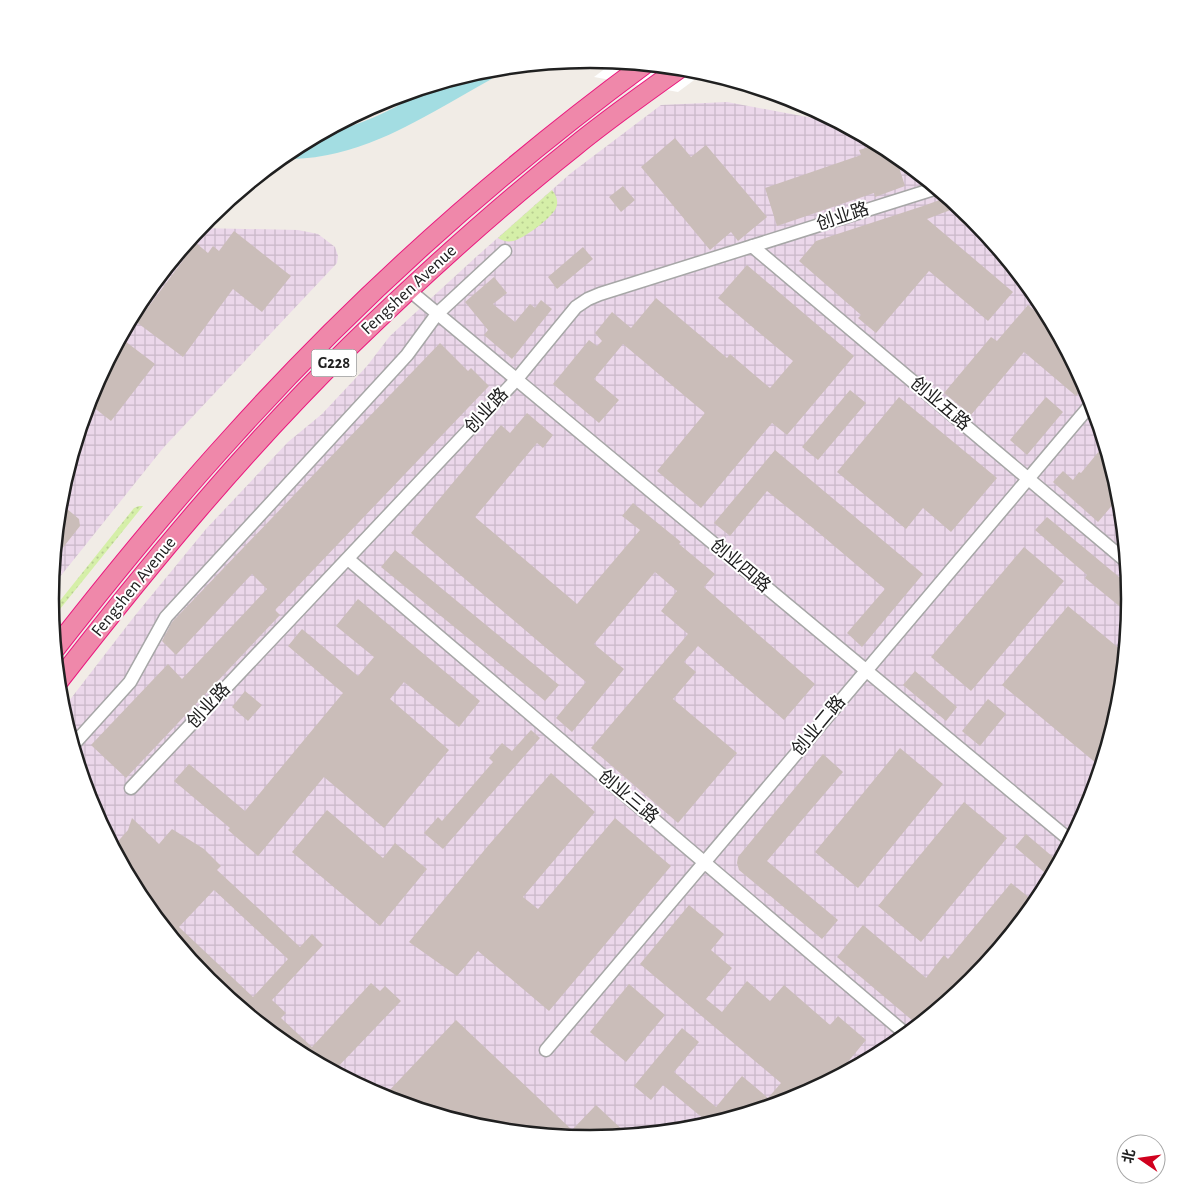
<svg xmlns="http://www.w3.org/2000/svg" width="1181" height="1199" font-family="'Alegreya Sans','Noto Sans SC',sans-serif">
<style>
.industrial{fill:url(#industrial-grid)}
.grass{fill:url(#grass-dots)}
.pier{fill:#fff}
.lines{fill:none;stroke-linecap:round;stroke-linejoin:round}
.river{stroke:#a3dde2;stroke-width:22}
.building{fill:#cabdb9;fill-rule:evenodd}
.minor-casing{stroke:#a7a7a7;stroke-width:15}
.highway-casing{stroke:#ea187f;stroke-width:21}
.minor{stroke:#fff;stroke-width:12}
.highway{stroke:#ef88aa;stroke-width:19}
.labels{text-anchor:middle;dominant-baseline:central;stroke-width:4;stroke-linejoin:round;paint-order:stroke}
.shield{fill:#fff;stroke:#636363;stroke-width:1}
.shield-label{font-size:16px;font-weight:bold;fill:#202020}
.street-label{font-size:18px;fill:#202020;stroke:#fff}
.rim{fill:none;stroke:#202020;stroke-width:2.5}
</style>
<defs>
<pattern id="industrial-grid" width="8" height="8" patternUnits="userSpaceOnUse" patternTransform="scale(1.25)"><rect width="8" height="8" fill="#ebd7ea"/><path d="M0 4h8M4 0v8" fill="none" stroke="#c9b8c8"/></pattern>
<pattern id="grass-dots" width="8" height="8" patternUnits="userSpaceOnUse" patternTransform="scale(1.25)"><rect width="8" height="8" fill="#d5efa8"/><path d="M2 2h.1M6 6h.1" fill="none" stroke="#b7cd90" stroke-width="1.8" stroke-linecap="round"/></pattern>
</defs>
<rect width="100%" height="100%" fill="#f1ece6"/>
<!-- industrial -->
<path class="industrial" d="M727,102L839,123L891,150L973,218L1040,299L1090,393L1121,494L1131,600L1121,705L1090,807L1040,900L972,982L891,1049L797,1099L696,1130L590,1140L485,1130L383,1099L290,1049L208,981L141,900L91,806L62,710L133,618L206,529L288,442L322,414L367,366L390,336L476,257L571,173L661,105Z
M199,228L298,230L318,234L335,247L338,256L337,263L164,447L51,588L60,494L91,392L141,299Z"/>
<!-- grass -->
<path class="grass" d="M552,190C556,195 559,201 556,208C552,218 523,239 513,241C507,242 503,241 498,238Z
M139,506H143L52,619L51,612L134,508Z"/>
<!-- pier -->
<path class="pier" d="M615,61L696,69L705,72L678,92L594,77Z"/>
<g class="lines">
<!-- river -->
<path class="river" d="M294,148C364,146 425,103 485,70"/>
</g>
<!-- building -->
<path class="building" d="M675,138L691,157L706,145L767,217L738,241L731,232L710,250L641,167Z
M879,144L894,152L905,186L875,197L874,193L777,226L765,188L861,155L859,150Z
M623,186L635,200L621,212L609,197Z
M948,197L953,209L927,219L1013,292L988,321L929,271L876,333L858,318L861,315L799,261L816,241L923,206Z
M965,211L973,218L992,241L988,245L958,219Z
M234,231L291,276L262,312L233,289L183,357L131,318L136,308L143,314L196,243L208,253L213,246L219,251Z
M583,247L593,259L557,289L548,277Z
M747,265L854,356L787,435L772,423L701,508L657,471L705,413L623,344L594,379L619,400L599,423L553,384L589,340L597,346L602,341L595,333L612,312L631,328L656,298L727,358L730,354L770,388L793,361L718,298Z
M494,277L507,293L493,304L515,322L530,304L535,308L541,300L552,309L512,359L484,335L488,330L465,302Z
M1028,305L1055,328L1086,385L1076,396L1024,352L971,415L944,393L991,337L997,341Z
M121,338L155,364L111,421L88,403L91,392Z
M440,343L468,371L471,368L489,386L275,610L280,615L126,778L91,745L168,664L182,679L267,589L252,574L176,655L162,641L172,622Z
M850,390L866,403L818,460L802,447Z
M899,397L997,478L951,532L923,508L906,529L837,472Z
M1046,397L1063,412L1027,455L1010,440Z
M527,413L553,435L543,448L537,443L475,517L577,604L640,530L622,516L633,503L681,542L679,544L715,574L704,587L815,684L784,720L698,646L684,662L696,672L673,699L737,753L678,823L591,748L688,634L661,611L677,591L655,572L594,644L624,669L572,732L556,718L586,682L411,533L501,425L510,433Z
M1105,444L1121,495L1098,522L1053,482L1063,471L1073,480L1079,472L1081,473Z
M775,450L923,574L862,647L847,633L885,589L819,533L767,491L730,536L714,523Z
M60,503L79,519L80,526L54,559Z
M1047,517L1130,586L1131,601L1124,610L1085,578L1087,575L1035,530Z
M1024,547L1064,581L971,691L931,657Z
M395,550L559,685L545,701L381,567Z
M358,599L480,701L459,727L404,682L390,699L449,750L384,828L324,777L258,856L228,830L230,828L174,781L189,764L245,811L343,693L288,646L302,629L358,676L374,657L336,626Z
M1068,606L1126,654L1121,705L1102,768L1002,685Z
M915,671L957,707L946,721L903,685Z
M245,691L262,705L248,721L232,707Z
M988,699L1006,714L980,746L962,731Z
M531,730L540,738L443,849L424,833L438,817L442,821L493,762L489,758L502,743L512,751Z
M900,748L943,784L858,888L815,852Z
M823,754L843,772L767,861L838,920L822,939L739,870L737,863L738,857Z
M551,773L595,812L523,897L538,909L615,818L671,866L549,1011L478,951L457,976L409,942L487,847Z
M964,802L1007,838L921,942L878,906Z
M327,810L383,858L395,843L427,869L380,926L292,852Z
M132,818L159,844L172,829L204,849L221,866L217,870L300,947L312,934L323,945L272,1000L286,1013L281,1018L312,1047L371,983L380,991L385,986L401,1001L333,1072L290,1049L234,1003L194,964L141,900L113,847L128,830ZM214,890L288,959L253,997L179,927Z
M1026,834L1060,863L1051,878L1015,847Z
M1011,883L1037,904L972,982L934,1014L932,1011L919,1026L837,957L863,925L926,978L944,955L948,959Z
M689,905L724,934L711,950L732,968L706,999L722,1012L747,981L770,1001L784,985L830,1025L838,1016L866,1040L833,1080L797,1099L711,1125L663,1085L651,1100L634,1086L682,1028L699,1042L674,1072L716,1107L742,1076L768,1098L781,1083L640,964Z
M629,984L665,1015L626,1062L590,1032Z
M456,1020L572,1130L596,1105L629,1136L590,1140L485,1130L388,1100L384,1096Z"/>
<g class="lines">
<!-- minor casing -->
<g class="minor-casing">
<path id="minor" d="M752,246L1127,562
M409,290L1071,841
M348,559L907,1035
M73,745L130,682L166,617L407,355L437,314L505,251
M131,788L516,380L576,307L588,299L600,294L937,188
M546,1050L1093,402"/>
</g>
<!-- highway casing -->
<g class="highway-casing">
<path id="highway" d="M55,649C112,576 170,505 232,437C356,299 496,174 645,64
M58,682C149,565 244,450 350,346C422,276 496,209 574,147C608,119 644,94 680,68"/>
</g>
<!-- minor -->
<use href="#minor" class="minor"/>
<!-- highway -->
<use href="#highway" class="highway"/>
</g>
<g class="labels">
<!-- shield labels -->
<rect class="shield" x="311.5" y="349.5" width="45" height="27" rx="4"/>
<g class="shield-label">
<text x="334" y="363">G228</text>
</g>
<!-- street labels -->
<g class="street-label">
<text transform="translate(843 217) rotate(-18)">创业路</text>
<text transform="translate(409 290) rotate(-43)">Fengshen Avenue</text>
<text transform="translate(940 404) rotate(40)">创业五路</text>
<text transform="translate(487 411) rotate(-47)">创业路</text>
<text transform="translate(740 566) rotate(40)">创业四路</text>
<text transform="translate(134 587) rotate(-51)">Fengshen Avenue</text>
<text transform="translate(209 706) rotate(-47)">创业路</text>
<text transform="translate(819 726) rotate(-50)">创业二路</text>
<text transform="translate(628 797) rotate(40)">创业三路</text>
</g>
</g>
<!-- crop -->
<path d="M0 0H1181V1199H0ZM59 599a531 531 0 1 1 1062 0a531 531 0 1 1-1062 0Z" fill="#fff" fill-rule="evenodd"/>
<path class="rim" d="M59 599a531 531 0 1 1 1062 0a531 531 0 1 1-1062 0Z"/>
<!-- north arrow -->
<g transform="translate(1141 1159) rotate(283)"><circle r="24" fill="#ffffff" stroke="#a6a6a6"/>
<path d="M0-4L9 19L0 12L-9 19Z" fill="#d0001e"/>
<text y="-8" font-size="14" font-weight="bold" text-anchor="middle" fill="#202020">北</text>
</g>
</svg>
